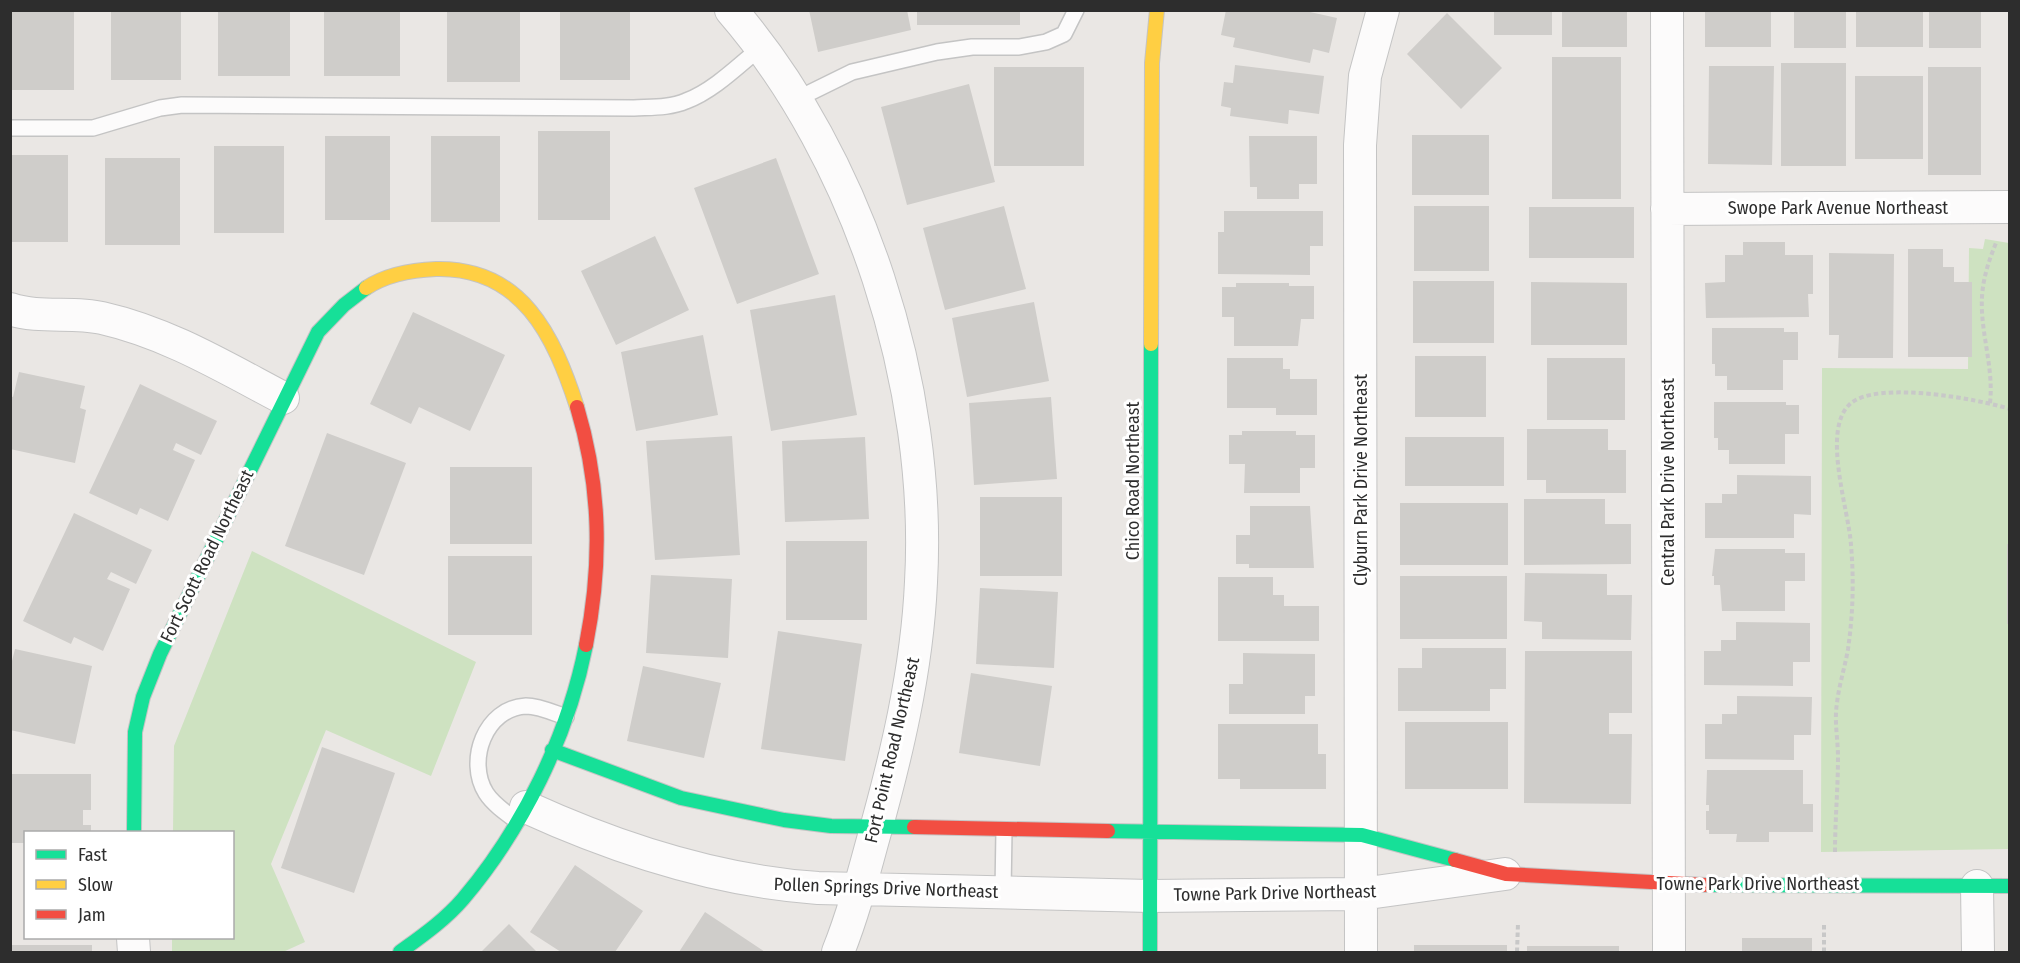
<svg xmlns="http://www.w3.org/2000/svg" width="2020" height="963" font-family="'Fira Sans Condensed',sans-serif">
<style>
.green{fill:#cee2c1}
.building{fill:#cfcdca}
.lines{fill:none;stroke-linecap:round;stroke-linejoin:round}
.lane-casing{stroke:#c4c4c4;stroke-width:18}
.street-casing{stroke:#c4c4c4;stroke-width:34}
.fast-casing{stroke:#c4c4c4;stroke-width:16}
.slow-casing{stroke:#c4c4c4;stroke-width:16}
.jam-casing{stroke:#c4c4c4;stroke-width:16}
.path{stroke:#c8c8c8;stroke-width:4;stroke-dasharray:4.5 3;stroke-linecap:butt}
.lane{stroke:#fcfbfb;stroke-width:15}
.street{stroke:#fcfbfb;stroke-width:32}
.fast{stroke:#16e098;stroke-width:14}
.slow{stroke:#ffcf43;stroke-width:14}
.jam{stroke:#f24e42;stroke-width:14}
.labels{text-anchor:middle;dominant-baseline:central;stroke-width:6;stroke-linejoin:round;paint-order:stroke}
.street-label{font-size:18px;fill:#2d2d2d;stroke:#fff}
</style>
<rect width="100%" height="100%" fill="#eae7e4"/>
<!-- green -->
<path class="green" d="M1985,239L2009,243V849L1821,852L1822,368L1968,369L1969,248L1983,249Z
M252,551L476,662L431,776L326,730L271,864L305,942L283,952H172V938H232V832H173L174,746Z"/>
<!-- building -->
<path class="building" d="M10,10H74V90H10Z
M111,10H181V80H111Z
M218,10H290V76H218Z
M324,10H400V76H324Z
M447,10H520V82H447Z
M560,10H630V80H560Z
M809,10H907L911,30L818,52Z
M917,10H1020V25H917Z
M1226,10H1301L1337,18L1329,53L1313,49L1310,63L1233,47L1235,38L1221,35Z
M1494,10H1552V35H1494Z
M1562,10H1627V47H1562Z
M1705,10H1771V47H1705Z
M1794,10H1846V48H1794Z
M1856,10H1923V47H1856Z
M1929,10H1981V48H1929Z
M1447,13L1502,68L1461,109L1407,54Z
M1552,57H1621V199H1552Z
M1781,63H1846V166H1781Z
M1235,65L1324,76L1319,114L1289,110L1288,124L1230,116L1231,108L1221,106L1224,82L1233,83Z
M1709,66H1774L1772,165L1708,164Z
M994,67H1084V166H994Z
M1928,67H1981V175H1928Z
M1855,76H1923V159H1855Z
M969,84L995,182L907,205L881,107Z
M538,131H610V220H538Z
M1412,135H1489V195H1412Z
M325,136H390V220H325Z
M431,136H500V222H431Z
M1249,136H1317V184H1299V199H1257V187H1250Z
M214,146H284V233H214Z
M10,155H68V242H10Z
M105,158H180V245H105Z
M776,158L819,274L737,304L694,188Z
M1004,206L1026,289L945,310L923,228Z
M1414,206H1489V271H1414Z
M1529,207H1634V258H1529Z
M1224,211H1323V246H1310V275L1218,274V232H1224Z
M655,236L689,310L616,345L581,271Z
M1743,242H1785V255H1813V294H1808L1809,317L1706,318L1705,283L1725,282V255H1743Z
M1908,249H1943V267H1954V282H1972V357H1908Z
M1829,253L1894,254L1893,358H1838L1839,335H1829Z
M1413,281H1494V343H1413Z
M1531,282L1627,283V345H1531Z
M1236,283H1289V286H1314V319H1301L1298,346H1234V317H1222V287H1236Z
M835,295L857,415L771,431L750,310Z
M1034,302L1049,381L967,397L952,318Z
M413,312L505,355L470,431L419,407L411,424L370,404Z
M1712,328H1784V332H1798V360H1783V390H1727V376H1715V364H1712Z
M703,335L718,415L636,431L621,352Z
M1415,356H1486V417H1415Z
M1227,358H1283V369H1290V379H1317V415H1276V408H1227Z
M1547,358H1625V420H1547Z
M19,372L85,386L80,408L86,410L75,463L10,449V396L13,397Z
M140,384L217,421L201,455L176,443L173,450L195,460L168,521L140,508L137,515L89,493Z
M1051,397L1057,479L974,485L969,403Z
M1714,402H1786V405H1799V434H1785V464H1729V450H1718V438H1714Z
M1527,429H1608V450H1626V493H1546V480H1527Z
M1242,431H1296V435H1315V468H1300V493H1244L1245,464H1229V435H1242Z
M327,433L406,463L364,575L285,546Z
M732,436L740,555L655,560L646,441Z
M865,437L869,519L785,522L782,441Z
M1405,437H1504V486H1405Z
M450,467H532V544H450Z
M1737,475L1811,476V515L1794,514V538H1705V503H1722V494H1737Z
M980,497H1062V576H980Z
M1524,499H1605V524H1631V564L1524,565Z
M1400,503H1508V565H1400Z
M1250,506H1310L1314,568H1249V564H1236V535H1250Z
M74,513L152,550L136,584L111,572L107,579L130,589L103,651L74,637L71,644L23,621Z
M786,541H867V620H786Z
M2007,544H2010V624H2007Z
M1715,549H1785V553H1805V581H1785V611H1722L1720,585H1714V576H1712Z
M448,556H532V635H448Z
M1525,573L1607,574V595H1632L1631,640L1542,639V622L1524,621Z
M651,575L732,579L728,658L646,653Z
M1400,576H1507V639H1400Z
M1218,577H1273V595H1284V606H1319V641H1218Z
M980,588L1058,592L1054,668L976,664Z
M1736,622L1810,623V662H1793V686L1704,685V651H1721V640H1736Z
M778,631L862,644L845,761L761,749Z
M1422,648H1506V689H1490V711H1398V668H1422Z
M15,649L92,666L75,744L10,730V669Z
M1525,651H1632V713H1609V734H1632L1631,804L1524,803Z
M1243,653L1315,654V696H1305V714H1229V684H1243Z
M643,666L721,683L704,758L627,741Z
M971,673L1052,686L1040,766L959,753Z
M1737,696L1812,697L1811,735H1794V760L1705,759V724H1722V714H1737Z
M1405,722H1508V789H1405Z
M1218,724H1318V754H1326V789H1240V779H1218Z
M322,747L395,773L354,893L281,868Z
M1707,770H1803V804H1813V832H1769V842H1736L1737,834H1709V830H1706V811H1709V805H1706Z
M10,774H91V810H83V825H91V832H26V843H10Z
M575,865L643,911L615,952H561L530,932Z
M705,912L765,952H679Z
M509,924L537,952H481Z
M1742,938H1812V952H1742Z
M10,945H92V952H10Z
M1414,945H1507V952H1414Z
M1527,946H1619V952H1527Z"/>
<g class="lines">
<!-- lane casing -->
<g class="lane-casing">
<path id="lane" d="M795,100L852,72L937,52L972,47H1019L1046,42L1064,34L1076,10
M10,128H93L160,108L182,105L634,108C651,107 670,108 686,101C713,91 738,66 760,48
M517,821C506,813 493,804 486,793C466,761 485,708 526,706C539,706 554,713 566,717
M1003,892L1004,830"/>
</g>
<!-- street casing -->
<g class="street-casing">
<path id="street" d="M731,10C860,159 932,387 921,582C917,671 896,758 872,843C862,880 852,917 838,952
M1667,10L1669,952
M1667,209L2010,207
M10,309C40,319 72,311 102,318C168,333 224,367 283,398
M526,807C618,849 717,881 818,888L1150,896L1361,894L1505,874
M1977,886L1978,952
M133,938L134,952
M1361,952L1360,145L1365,76L1383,10"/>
</g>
<!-- fast casing -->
<g class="fast-casing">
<path id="fast" d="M552,750L681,798L784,820L831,826L914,827
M1108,831L1362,835L1455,860
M134,832L135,732L143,697L160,654L318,332L344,305L366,288
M1705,885L2010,886
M400,952C422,936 445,920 463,899C523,828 568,736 586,645
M1150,952L1151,344"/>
</g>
<!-- slow casing -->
<g class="slow-casing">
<path id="slow" d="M366,288C387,274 411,270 436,269C522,267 554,336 577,407
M1151,344L1152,63L1157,10"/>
</g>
<!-- jam casing -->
<g class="jam-casing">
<path id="jam" d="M577,407C601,487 602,564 586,645
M914,827L1108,831
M1455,860L1506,874L1705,885"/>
</g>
<!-- path -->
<path class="path" d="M1990,403C1994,367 1980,332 1982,297C1983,278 1989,260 1996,243
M1835,852C1835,820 1838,789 1838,757C1838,739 1834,721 1837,703C1839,685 1845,667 1848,649C1853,615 1854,580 1851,545C1849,511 1821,430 1850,404C1876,380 1978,399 2010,409
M1517,952L1518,923
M1824,952V924"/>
<!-- lane -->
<use href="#lane" class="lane"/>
<!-- street -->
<use href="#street" class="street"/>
<!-- fast -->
<use href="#fast" class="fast"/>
<!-- slow -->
<use href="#slow" class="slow"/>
<!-- jam -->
<use href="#jam" class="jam"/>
</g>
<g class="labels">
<!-- street labels -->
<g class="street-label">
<text x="1838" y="208">Swope Park Avenue Northeast</text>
<text transform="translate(1361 480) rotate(-90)">Clyburn Park Drive Northeast</text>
<text transform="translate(1133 481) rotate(-90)">Chico Road Northeast</text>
<text transform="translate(1668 482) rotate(-90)">Central Park Drive Northeast</text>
<text transform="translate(207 556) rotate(-64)">Fort Scott Road Northeast</text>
<text transform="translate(892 750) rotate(-77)">Fort Point Road Northeast</text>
<text x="1758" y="884">Towne Park Drive Northeast</text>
<text transform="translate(886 888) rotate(2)">Pollen Springs Drive Northeast</text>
<text transform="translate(1275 893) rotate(-1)">Towne Park Drive Northeast</text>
</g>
</g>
<!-- border -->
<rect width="2020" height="963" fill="none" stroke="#2d2d2d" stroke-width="24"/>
<!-- legend -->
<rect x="24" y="831" width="210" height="108" fill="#ffffff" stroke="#ababab" stroke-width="1.5"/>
<rect x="36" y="850" width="30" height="9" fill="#16e098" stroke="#ababab" stroke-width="1.5"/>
<text x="78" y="861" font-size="18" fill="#2d2d2d">Fast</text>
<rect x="36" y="880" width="30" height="9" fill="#ffcf43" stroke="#ababab" stroke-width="1.5"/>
<text x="78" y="891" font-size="18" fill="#2d2d2d">Slow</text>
<rect x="36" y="910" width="30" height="9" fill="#f24e42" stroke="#ababab" stroke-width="1.5"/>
<text x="78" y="921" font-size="18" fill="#2d2d2d">Jam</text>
</svg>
